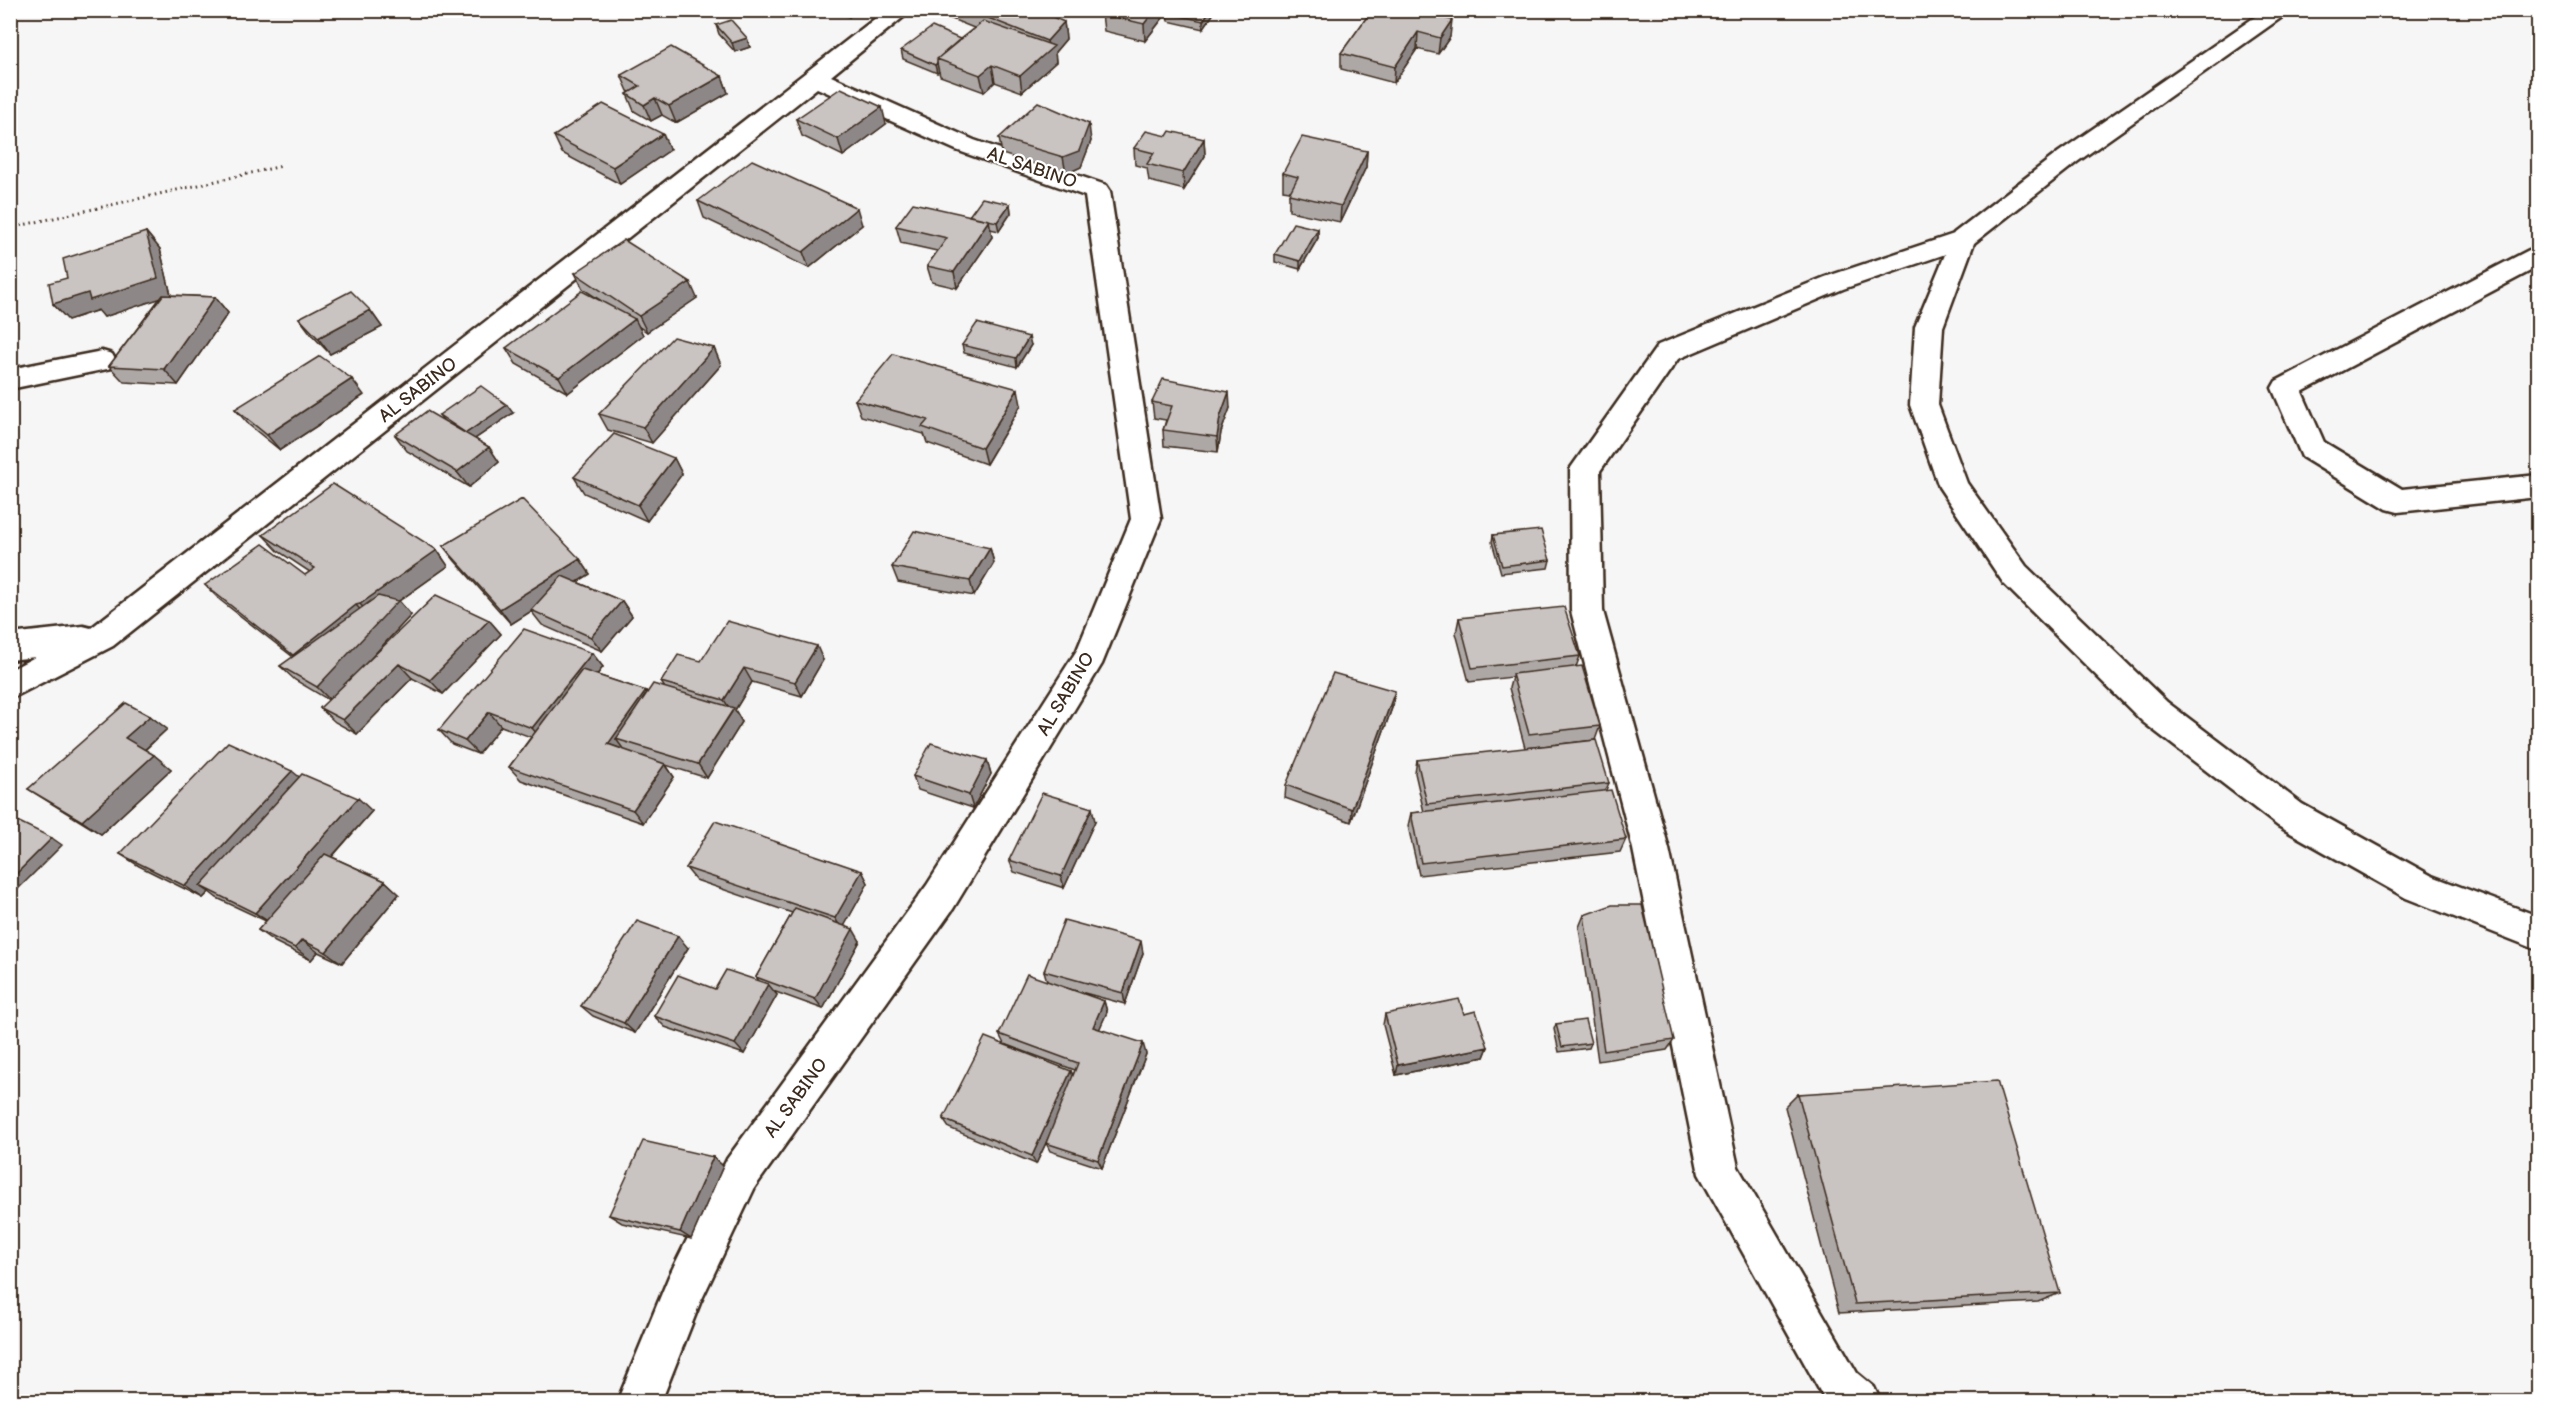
<svg xmlns="http://www.w3.org/2000/svg" width="2549" height="1412" font-family="'Balsamiq Sans',sans-serif">
<style>
.lines{fill:none;stroke-linecap:round;stroke-linejoin:round}
.minor-casing{stroke:#3b2a1e;stroke-width:5}
.major-casing{stroke:#3b2a1e;stroke-width:5}
.path{stroke:#3b2a1e;stroke-width:3;stroke-dasharray:1.5 4;stroke-linecap:butt}
.minor{fill:#fff;fill-rule:evenodd}
.major{fill:#fff;fill-rule:evenodd}
.wall{fill:#ada8a6;stroke:#3b2a1e;stroke-width:1.5}
.shaded-wall{fill:#8d8887;stroke:#3b2a1e;stroke-width:1.5}
.building{fill:#c9c3c1;stroke:#3b2a1e;stroke-width:1.5}
.labels{text-anchor:middle;dominant-baseline:central;stroke-width:4.5;stroke-linejoin:round;paint-order:stroke}
.street-label{font-size:18px;fill:#3b2a1e;stroke:#fff}
</style>
<rect width="100%" height="100%" fill="#f7f6f6"/>
<filter id="ink" filterUnits="userSpaceOnUse"><feTurbulence type="fractalNoise" baseFrequency=".0167" numOctaves="2"/><feDisplacementMap in="SourceGraphic" scale="12" xChannelSelector="R" yChannelSelector="G"/><feConvolveMatrix kernelMatrix="1 2 1 2 8 2 1 2 1" color-interpolation-filters="sRGB"/></filter>
<g filter="url(#ink)">
<g class="lines">
<!-- minor casing -->
<g class="minor-casing">
<path id="minor" d="M886,10H912L831,76L974,140L1106,185L1110,191L1161,519L1102,664L953,909L755,1187L700,1303L661,1402H617L669,1276L727,1159L927,885L1077,650L1131,519L1085,196L956,150L817,88L113,646L10,699V670L35,657L10,660V634L83,626L91,628Z
M1963,231L1972,233L1976,239L1972,245L1843,289L1678,359L1600,471L1603,611L1669,849L1738,1167L1857,1373L1874,1387L1881,1402H1826L1699,1174L1633,849L1571,611L1570,469L1658,345L1825,277Z
M2538,247V267L2302,392L2324,442L2402,489L2538,475V497L2398,512L2387,509L2302,457L2272,388L2276,381L2529,250Z
M102,351L112,354L116,361L112,368L10,389V369Z"/>
</g>
<!-- major casing -->
<g class="major-casing">
<path id="major" d="M2265,10H2292L2077,162L1974,243L1943,327L1938,405L1967,483L2026,566L2167,702L2302,804L2432,876L2538,916V950L2406,898L2278,826L2143,722L2004,584L1939,487L1910,405L1915,327L1954,233L2059,152Z"/>
</g>
<!-- path -->
<path class="path" d="M10,228L282,166"/>
<!-- minor -->
<use href="#minor" class="minor"/>
<!-- major -->
<use href="#major" class="major"/>
</g>
<!-- wall -->
<path class="wall" d="M758,10H775L768,15Z
M836,10H858L849,17Z
M947,10H1047V15L1064,22L1066,39L1055,52L1056,62L1022,92L995,82L984,92L940,76L939,72L937,73L903,59L901,50L960,39L974,28L949,18Z
M1216,10L1203,29L1168,21L1167,13L1145,41L1104,31L1102,14Z
M1372,10L1450,37L1438,54L1417,49L1394,83L1341,69V53Z
M716,25L747,38L750,47L735,52L719,34Z
M621,75L722,76L728,93L676,123L662,115L651,121L634,111L627,94L630,92L628,91Z
M796,119L886,124L843,156L802,136Z
M554,136L670,150L620,184L562,153Z
M1167,136L1204,139L1205,156L1184,190L1149,181L1147,168L1135,165L1134,148Z
M999,138L1091,141L1081,167L1066,174L1002,154Z
M1367,151L1366,167L1340,222L1289,211V194L1290,191L1283,190V173Z
M698,201L862,225L809,268L704,218Z
M1010,204L1011,213L999,231L990,229L992,237L957,288L932,282L927,266L937,251L901,243L896,226L969,216Z
M1318,229V238L1300,269L1275,262V254Z
M146,232L160,249L171,295L215,297L228,313L178,385L124,382L109,366L160,298L104,317L99,310L68,320L53,304L67,278Z
M575,273L697,298L647,332L638,326L643,335L568,393L516,364L506,348L603,302L583,289Z
M370,310L382,327L330,354L311,334L299,318Z
M962,345H1031L1017,367L964,353Z
M714,348L721,365L652,443L608,430L599,414Z
M364,395L280,450L249,425L235,409Z
M855,400L1021,405L986,464L927,443L924,434L861,416Z
M1152,402L1230,408L1221,432L1218,452L1164,446L1163,430L1166,420L1154,418Z
M513,413L475,439L489,447L499,462L469,487L407,451L395,435L443,420L439,415Z
M674,458L682,474L647,521L584,493L574,477Z
M263,535L437,550L448,566L399,601L411,615L368,661L489,620L501,634L443,694L412,678L357,734L335,722L320,708L329,700L295,680L280,666L293,657L220,600L205,585L305,575L310,572L278,551Z
M1493,535L1550,560L1548,568L1501,573L1492,542Z
M443,546L580,559L590,574L577,582L622,601L632,616L602,651L542,625L531,611L511,624L455,561Z
M990,548L994,563L974,596L898,582L892,567Z
M1459,618L1580,656L1576,667L1600,726L1595,740L1525,748L1509,688L1512,677L1469,682L1456,633Z
M592,653L603,667L597,675L646,691L647,693L665,688L661,682L701,661L823,660L802,696L752,682L735,710L742,722L707,778L666,765L674,777L643,823L521,780L509,767L531,737L501,726L478,754L452,744L439,730Z
M1393,705L1351,822L1285,798L1286,785Z
M150,716L167,729L145,750L154,755L171,769L101,834L28,789Z
M987,760L991,774L973,808L918,790L913,776Z
M1417,760L1609,783L1606,790L1626,839L1620,852L1419,875L1408,826L1411,813L1424,812L1415,773Z
M300,777L372,811L332,857L385,881L399,894L342,963L318,952L311,960L275,942L258,930L266,921L217,898L209,892L203,898L139,866L120,854Z
M1095,821L1064,888L1014,872L1009,860Z
M686,868L862,871L868,883L844,926L860,941L823,1009L773,991L777,995L744,1054L665,1027L654,1016L715,989L759,981L756,977L792,913L696,880Z
M1584,915L1674,1040L1667,1050L1598,1061L1579,927Z
M688,948L635,1033L593,1016L581,1006Z
M1143,953L1125,1004L1066,988L1104,1001L1107,1012L1099,1029L1146,1054L1102,1168L1050,1151L1046,1143L1036,1164L949,1128L943,1119L1071,1071L1073,1076L1075,1070L1004,1044L999,1034L1047,981L1044,971Z
M1385,1014H1464L1488,1047L1484,1057L1396,1075L1383,1025Z
M1556,1024L1591,1043L1589,1048L1559,1052L1554,1029Z
M1798,1094L2060,1293L2038,1302L1839,1313L1785,1107Z
M713,1157L723,1166L691,1239L622,1223L609,1215Z"/>
<!-- shaded-wall -->
<path class="shaded-wall" d="M767,10H775L768,15Z
M847,10H858L849,17Z
M1155,10H1169L1145,41L1144,24Z
M1210,10H1216L1203,29V21Z
M1452,20L1450,37L1438,54L1440,38Z
M1064,22L1066,39L1055,52L1056,62L1022,92L1020,76L1049,50L1047,41Z
M1418,32L1417,49L1394,83L1395,67Z
M747,38L750,47L735,52L732,43Z
M937,63L939,72L937,73L935,65Z
M992,65L995,82L984,92L980,75Z
M722,76L728,93L676,123L669,106Z
M655,98L662,115L651,121L644,105Z
M882,107L886,124L843,156L838,139Z
M1089,124L1091,141L1081,167L1066,174L1063,157Z
M663,134L670,150L620,184L613,167Z
M1204,139L1205,156L1184,190L1183,173Z
M1367,151L1366,167L1340,222L1341,206Z
M1010,204L1011,213L999,231L997,222Z
M857,208L862,225L809,268L803,252Z
M989,220L992,237L957,288L954,272Z
M1318,229V238L1300,269V261Z
M146,232L160,249L171,295L104,317L98,310L68,320L53,304Z
M690,282L697,298L647,332L639,316Z
M215,297L228,313L178,385L164,369Z
M370,310L382,327L330,354L318,338Z
M635,319L643,335L568,393L559,377Z
M1029,337L1031,345L1017,367L1016,358Z
M714,348L721,365L652,443L643,427Z
M352,379L364,395L280,450L267,435Z
M1018,389L1021,405L986,464L982,448Z
M1229,392L1230,408L1221,432L1218,452L1217,437L1220,417Z
M507,405L513,413L470,442L465,434Z
M489,447L499,462L469,487L457,472Z
M674,458L682,474L647,521L638,505Z
M990,548L994,563L974,596L970,581Z
M437,550L448,566L399,601L411,615L331,701L317,687L374,619L360,604Z
M580,559L590,574L511,624L500,609Z
M622,601L632,616L602,651L591,637Z
M356,605L369,619L308,669L293,655Z
M489,620L501,634L443,694L430,680Z
M817,646L823,660L802,696L795,682Z
M592,653L603,667L544,742L532,728Z
M399,664L412,678L357,734L343,720Z
M744,668L752,682L735,710L742,722L707,778L698,764L732,712L724,700Z
M646,691L656,705L616,739L624,750L608,744Z
M1395,691L1393,705L1351,822L1352,809Z
M489,712L501,726L478,754L465,741Z
M150,716L167,729L142,752L125,738Z
M154,755L171,769L101,834L82,821Z
M987,760L991,774L973,808L969,795Z
M665,764L674,777L643,823L633,810Z
M292,771L308,784L200,886L209,892L203,898L185,886Z
M358,798L372,811L272,924L255,913Z
M1092,808L1095,821L1064,888L1061,876Z
M52,838L62,845L10,897V880Z
M862,871L868,883L842,930L835,918Z
M385,881L399,894L342,963L326,952Z
M853,929L860,941L823,1009L815,999Z
M678,936L688,948L635,1033L624,1023Z
M302,940L318,952L311,960L295,948Z
M1141,941L1143,953L1125,1004L1123,993Z
M768,984L777,995L744,1054L735,1044Z
M1104,1001L1107,1012L1096,1037L1093,1027Z
M1143,1043L1146,1054L1102,1168L1098,1160Z
M1488,1047L1484,1057L1396,1075L1398,1065Z
M1071,1071L1075,1081L1036,1164L1032,1156Z
M713,1157L723,1166L691,1239L680,1232Z"/>
<!-- building -->
<path class="building" d="M968,10H1037L1064,22L1047,41Z
M1105,10H1155L1144,24L1102,14Z
M1169,10H1210L1203,21L1167,13Z
M1372,10H1413L1452,20L1440,38L1418,32L1395,67L1341,53Z
M731,20L747,38L732,43L716,25Z
M983,21L1054,46L1020,76L992,65L980,75L937,59Z
M932,27L960,39L937,59V63L935,65L901,50Z
M671,47L722,76L669,106L655,98L644,105L627,94L640,86L621,75Z
M841,88L882,107L838,139L796,119Z
M1038,102L1089,124L1079,151L1063,157L999,138Z
M603,104L663,134L613,167L554,136Z
M1146,131L1167,136L1170,131L1204,139L1183,173L1147,164L1154,153L1134,148Z
M1302,137L1367,151L1341,206L1289,194L1298,177L1283,173Z
M752,160L857,208L803,252L698,201Z
M982,198L1010,204L997,222L969,216Z
M913,203L989,220L954,272L927,266L947,238L896,226Z
M1293,223L1318,229L1300,261L1275,254Z
M146,232L158,278L90,300L88,293L53,304L49,283L67,278L63,259Z
M624,240L690,282L639,316L575,273Z
M351,291L370,310L318,338L299,318Z
M582,291L635,319L559,377L506,348Z
M163,295L215,297L164,369L109,366Z
M977,323L1029,337L1016,358L962,345Z
M673,337L714,348L643,427L599,414Z
M893,354L1018,389L982,448L922,427L928,420L855,400Z
M320,356L352,379L267,435L235,409Z
M1163,379L1229,392L1220,417L1217,437L1163,430L1172,406L1152,402Z
M481,386L507,405L466,433L439,415Z
M427,411L489,447L457,472L395,435Z
M614,434L674,458L638,505L574,477Z
M333,484L437,550L360,604L356,605L293,655L205,585L263,544L305,575L315,568L263,535Z
M522,499L580,559L500,609L443,546Z
M1541,530L1550,560L1502,566L1493,535Z
M914,531L990,548L970,581L892,567Z
M562,576L622,601L591,637L531,610Z
M436,595L489,620L430,680L399,664L343,720L320,708Z
M378,596L398,601L317,687L280,666Z
M1564,607L1580,656L1472,668L1459,618Z
M727,621L817,646L795,682L744,668L724,700L661,682L678,655L701,661Z
M524,629L592,653L532,728L489,712L465,741L439,730Z
M1582,666L1600,726L1529,734L1512,674Z
M582,670L646,691L608,744L665,764L633,810L509,767Z
M1333,673L1395,691L1352,809L1286,785Z
M653,684L734,708L698,764L616,739Z
M126,703L150,716L125,738L154,755L82,821L28,789Z
M1596,740L1609,783L1427,804L1417,760Z
M228,742L292,771L185,886L120,854Z
M931,743L987,760L969,795L913,776Z
M302,774L358,798L255,913L200,886Z
M1611,790L1626,839L1421,863L1411,813Z
M1042,793L1092,808L1061,876L1009,860Z
M15,820L52,838L10,880V824Z
M715,821L862,871L835,918L686,868Z
M325,854L385,881L326,952L302,940L295,948L258,930Z
M1612,905H1642L1674,1040L1604,1051L1584,915Z
M795,908L853,929L815,999L756,977Z
M1064,920L1141,941L1123,993L1044,971Z
M637,921L678,936L624,1023L581,1006Z
M726,970L768,984L735,1044L654,1016L678,975L715,989Z
M1027,974L1104,1001L1093,1027L1143,1043L1098,1160L1046,1143L1078,1063L999,1034Z
M1459,999L1464,1014L1476,1011L1488,1047L1398,1065L1385,1014Z
M1585,1020L1591,1043L1562,1047L1556,1024Z
M985,1037L1071,1071L1032,1156L943,1119Z
M1997,1081L2060,1293L1855,1304L1798,1094Z
M643,1141L713,1157L680,1232L609,1215Z"/>
</g>
<g class="labels">
<!-- street labels -->
<g class="street-label">
<text transform="translate(1032 168) rotate(19)">AL SABINO</text>
<text transform="translate(418 390) rotate(-38)">AL SABINO</text>
<text transform="translate(1066 694) rotate(-59)">AL SABINO</text>
<text transform="translate(796 1098) rotate(-54)">AL SABINO</text>
</g>
</g>
<!-- margin -->
<rect width="2549" height="1412" fill="none" stroke="#fff" stroke-width="36"/>
<rect x="18" y="18" width="2513" height="1376" fill="none" stroke="#3b2a1e" stroke-width="2" filter="url(#ink)"/>
</svg>
